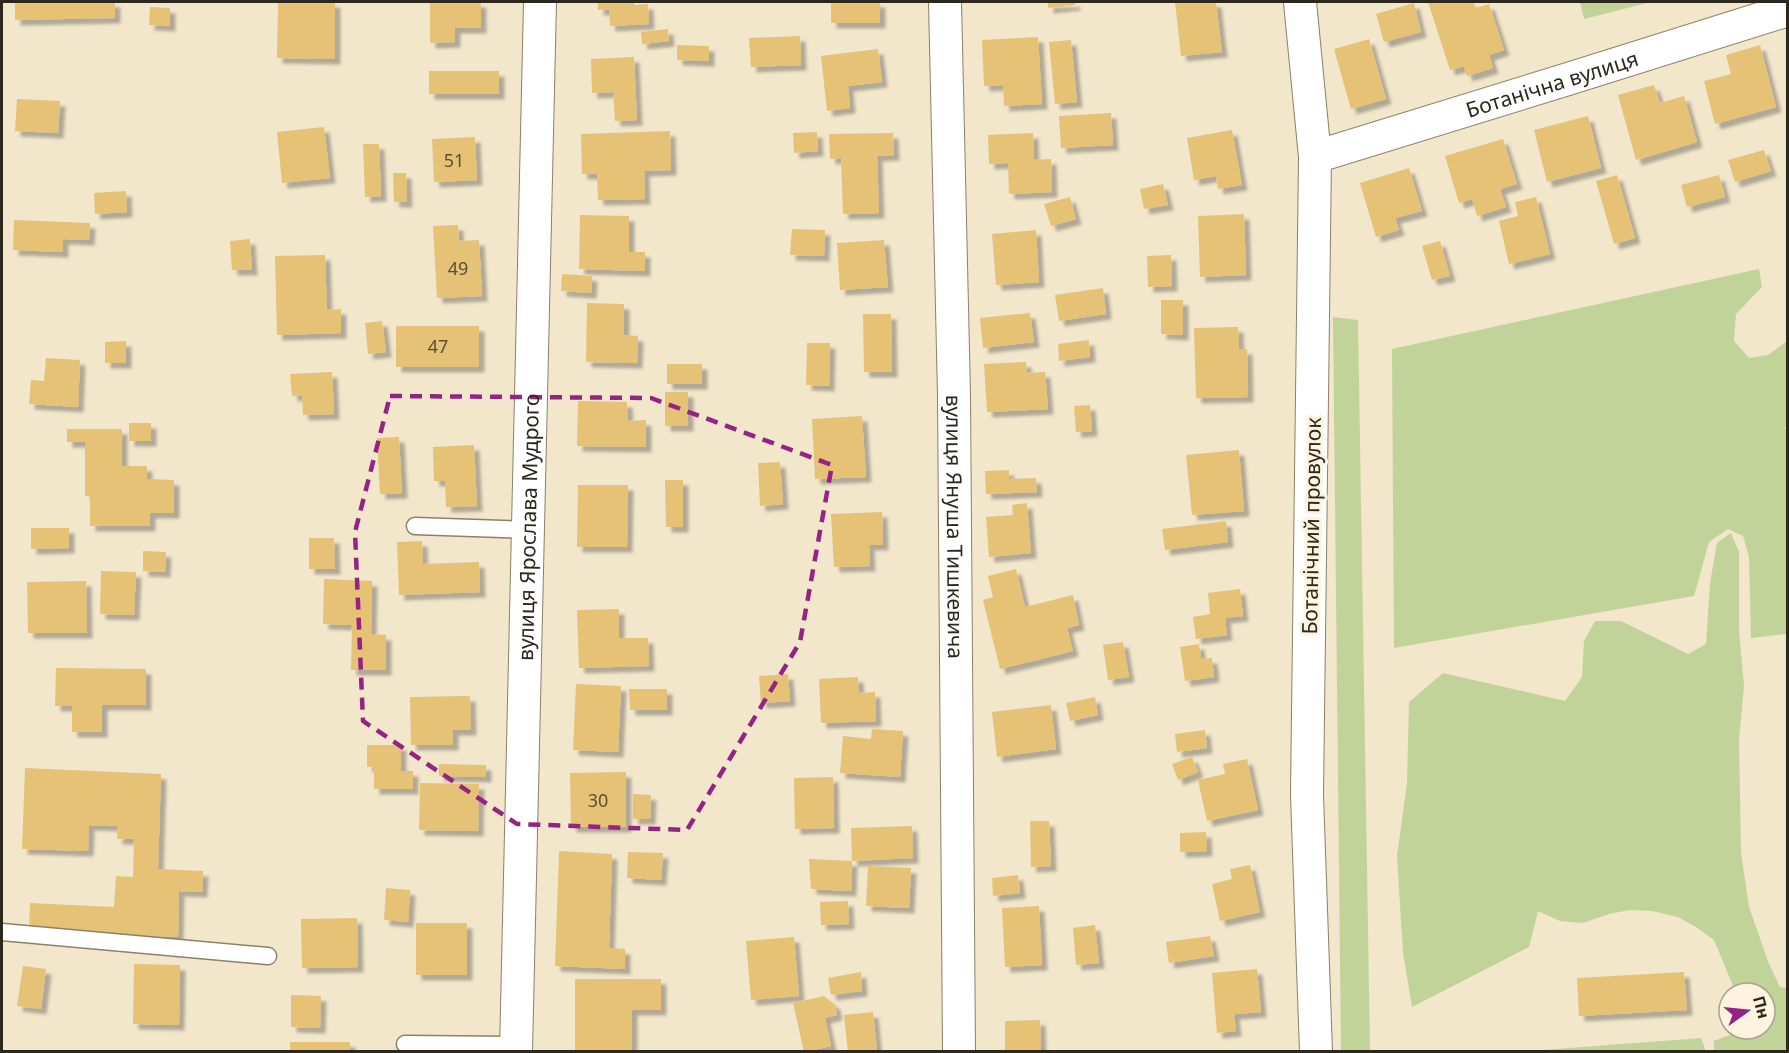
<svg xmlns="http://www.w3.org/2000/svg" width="1789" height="1053" font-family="'Noto Sans',sans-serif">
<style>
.green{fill:#c2d399}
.building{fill:#e5c276;filter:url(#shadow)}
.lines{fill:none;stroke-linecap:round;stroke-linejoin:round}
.lane-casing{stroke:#8c8069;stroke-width:19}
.street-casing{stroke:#8c8069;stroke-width:34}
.lane{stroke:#fff;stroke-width:16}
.street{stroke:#fff;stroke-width:32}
.marked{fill:none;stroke:#942383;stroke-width:4.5;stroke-dasharray:12 8;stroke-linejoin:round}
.labels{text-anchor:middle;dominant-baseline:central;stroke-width:6;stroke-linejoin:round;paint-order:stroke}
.number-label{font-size:18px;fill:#5a4e34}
.street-label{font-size:21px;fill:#2c281e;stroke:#fdf3de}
</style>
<defs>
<filter id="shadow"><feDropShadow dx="5.5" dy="5.5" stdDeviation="1.5" flood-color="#0004"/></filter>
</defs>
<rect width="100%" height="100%" fill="#f2e6cb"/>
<!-- green -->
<path class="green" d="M1580,2H1651L1584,19Z
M1759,269L1762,287L1736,314L1734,341L1749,358L1768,355L1787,341L1788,426L1785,427L1788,437L1787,634L1751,638L1749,557L1743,536L1728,529L1709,542L1694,596L1394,648L1392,349Z
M1333,317L1358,320L1370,1051H1341Z
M1731,533L1739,552V630L1744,686L1739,739L1741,853L1749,907L1769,964L1780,987L1787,988V1051H1714V1041L1732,1034L1739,1029H1765V993H1736L1714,940L1696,927L1678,917L1652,911L1630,910L1609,914L1583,923L1560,921L1538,911L1529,947L1412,1007L1403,953L1397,856L1407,783L1409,702L1443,673L1565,701L1582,677L1584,641L1595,621H1621L1688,654L1706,644L1710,583L1717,543Z
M1701,1038L1706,1051H1530Z"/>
<!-- building -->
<path class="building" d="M15,2H115V18L15,20Z
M278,2H335V59L277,58Z
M430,2H481V28H455V42L430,43Z
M598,2H634V5L648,4L649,24L610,26L609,9L598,10Z
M831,2H880V23H831Z
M1048,2H1075V5L1048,8Z
M1175,2H1216L1222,52L1181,56Z
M1428,2H1473L1476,8L1489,4L1504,50L1489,55L1493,68L1467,76L1464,66L1450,70Z
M1414,3L1421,32L1384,42L1376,14Z
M150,7L170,8V26L149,25Z
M668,29L669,41L642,44L641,32Z
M800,36L801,65L751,67L749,38Z
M1038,37L1042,104L1004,106L1003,85L984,86L982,40Z
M1369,39L1386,99L1351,109L1334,49Z
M1071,40L1077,102L1055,104L1049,42Z
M677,45L709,46V61L677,60Z
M1760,45L1776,107L1715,124L1704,81L1731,74L1726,55Z
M878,49L882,82L848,86L850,108L827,111L821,56Z
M634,57L637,120L615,121L613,92L592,93L591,59Z
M429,71H499V94H429Z
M1654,85L1660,103L1684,96L1697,142L1636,160L1618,95Z
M17,99L60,101L58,133L15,131Z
M1111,113L1113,145L1061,148L1059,116Z
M1588,116L1601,168L1547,182L1534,130Z
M324,127L330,178L282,183L277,132Z
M1232,130L1242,185L1218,189L1216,176L1194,180L1187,138Z
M670,131L671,170L644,171L645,199L598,200L597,174H582L581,134Z
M817,132L818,151L794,153L793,133Z
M893,133L894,155L877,156L879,213L843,214L841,158L830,159L829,134Z
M1033,133L1034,160L1051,159L1052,192L1009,194L1008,163L989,164L988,135Z
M475,137L477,180L434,182L432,139Z
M1503,139L1517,184L1500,189L1506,207L1477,216L1472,199L1459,203L1445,156Z
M363,144H379L381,196L365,197Z
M1764,150L1771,171L1735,182L1728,160Z
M1409,168L1422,211L1395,218L1399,230L1376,237L1360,183Z
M393,173H406L407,202H394Z
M1617,175L1635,238L1614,244L1596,181Z
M1719,175L1725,197L1687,207L1681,185Z
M1163,184L1168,205L1144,209L1140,189Z
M126,191L127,212L95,214L94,193Z
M1070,197L1076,219L1051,226L1044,204Z
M1536,197L1550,254L1509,264L1499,221L1518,216L1515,202Z
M1244,214L1246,275L1200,277L1198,216Z
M580,215L629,216V252H645V271L579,269Z
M14,220L90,223L89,240L63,239V252L13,250Z
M458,225L459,241L479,240L482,296L437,298L433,226Z
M792,229L825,230L824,256L790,255Z
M1036,230L1039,282L996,285L992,234Z
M250,239L252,270H232L230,241Z
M884,240L888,287L840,290L837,243Z
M1440,241L1450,276L1432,280L1422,246Z
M325,255L327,310L341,309V333L277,335L275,256Z
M1171,255L1172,286L1148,287L1147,256Z
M562,274L592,276L591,293L561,291Z
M1103,288L1106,314L1059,321L1055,295Z
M1161,300H1183V335L1161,334Z
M587,303L624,304V335L638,336L637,363L586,362Z
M1030,313L1034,342L983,348L980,318Z
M863,314H891L892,372H864Z
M382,321L386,352L368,354L365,323Z
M396,326H479V367H396Z
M1238,327L1239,349H1247L1248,397L1196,398L1194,328Z
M1089,340L1090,357L1059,361L1058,344Z
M126,341V363H105V342Z
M807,343H830L829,386L806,385Z
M46,358L80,360L78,407L29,404L31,380L44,381Z
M1026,362L1027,373L1045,372L1048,409L987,412L984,364Z
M667,364H702V384H667Z
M332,372L334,414L303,415L302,395L292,396L290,374Z
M665,392H688V426H665Z
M578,401L627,402L628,421L646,420V447L577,446Z
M1090,405L1092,431L1076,432L1074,406Z
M862,416L866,477L815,479L812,419Z
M129,423H151V441H129Z
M67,429H122V466H147V479L174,480V513H150V526H90V496H85V442H67Z
M399,437L402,493L380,494L377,438Z
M474,445L477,506L446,507L445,481H434L433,447Z
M1239,450L1244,511L1192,515L1186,455Z
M780,462L783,504L760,506L758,463Z
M1009,470V479L1036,478L1037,492L986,494L985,471Z
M665,480H683V527H666Z
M578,485H628L627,547H577Z
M1027,503L1031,553L989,557L986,517L1013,515L1012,505Z
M882,512L883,545H869L870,566L834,567L831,514Z
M1226,521L1228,542L1165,550L1162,529Z
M31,528H69V548L31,549Z
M309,538H334L335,569H309Z
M422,541L423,564L479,562L480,592L399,595L397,542Z
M143,551L166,552L165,572L143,571Z
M1016,569L1025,607L1073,595L1079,625L1067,628L1073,651L1000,669L983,600L993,597L988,576Z
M101,571L136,572L134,615L100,614Z
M324,579L372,581L371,634L386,635V670H351L352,625L323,624Z
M86,581L87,633H28L27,582Z
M1240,589L1243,616L1225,618L1227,635L1196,639L1193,617L1210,614L1208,593Z
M619,609V638H648L649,666L579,668L577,610Z
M1123,642L1129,677L1108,680L1103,645Z
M1199,644L1201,659L1212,658L1214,677L1185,681L1180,647Z
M56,668L146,669V705H102V732H72V706H55Z
M788,674L790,701L761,703L759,676Z
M858,677L859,693L875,692L876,721L821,723L819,679Z
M576,684L621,686L618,752L573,750Z
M629,689H667V710H630Z
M470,696L471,730H453V745H411L410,697Z
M1095,697L1098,715L1070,721L1066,703Z
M1051,705L1056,749L997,757L992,712Z
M872,729L903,731L900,777L840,773L843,736L871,739Z
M1205,730L1207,748L1177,752L1175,734Z
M367,745H401V771H413V789H374V767H367Z
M1192,757L1198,772L1178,780L1172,764Z
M1247,759L1258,810L1207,821L1198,780L1225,774L1223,764Z
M439,764L486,765V777L439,776Z
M25,768L161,774L158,869L203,871L202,892L179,891L178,937L29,931L30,903L114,907L116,876L133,877L134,839H117L118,826L89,825L88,851L22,849Z
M626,772V827H571L570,773Z
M833,777L834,828L795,829L794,778Z
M420,783L479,784L478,831L419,830Z
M633,794L651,795L650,819H633Z
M1030,821H1049L1051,866L1031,867Z
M912,826L913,858L852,861L851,828Z
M1206,832L1207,851L1180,852V833Z
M559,851L612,854L609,948L625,949V969L555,966Z
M628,852L663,853L661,880L627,878Z
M809,859L852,861L851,891L811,889Z
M1250,865L1260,912L1220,921L1212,884L1232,879L1230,869Z
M868,866L911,868L909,908L866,906Z
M1018,875L1020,893L993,896L992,878Z
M386,888L410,890L408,922L384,920Z
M848,901L849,924L821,925L820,902Z
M1039,906L1042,965L1005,967L1002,908Z
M357,918L358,967L302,968L301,919Z
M416,923H467V975H416Z
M1095,925L1099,963L1076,965L1073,928Z
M1210,936L1214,956L1169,963L1166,942Z
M794,937L799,996L751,1000L746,941Z
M134,964L180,965L179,1025L133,1024Z
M23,966L46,969L41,1009L17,1006Z
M1257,969L1261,1012L1234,1014L1236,1031L1217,1033L1212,973Z
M861,972L862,991L831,995L828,978Z
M1684,972L1687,1010L1579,1016L1577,978Z
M575,979H661V1010H632V1052H575Z
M291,995L321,996L320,1028L291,1027Z
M824,996L835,1005L837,1015L825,1018L831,1046L804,1052L793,1003Z
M873,1012L877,1051L848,1052L844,1015Z
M1040,1020L1041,1052H1005V1021Z
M290,1042H350V1052H290Z"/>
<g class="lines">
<!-- lane casing -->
<g class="lane-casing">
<path id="lane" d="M415,526L528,530
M2,932L268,956
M405,1044L516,1045"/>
</g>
<!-- street casing -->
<g class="street-casing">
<g id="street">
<path id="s1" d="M945,2L954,395L959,1052"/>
<path d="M1300,2L1315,157L1307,795L1316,1052"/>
<path id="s2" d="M1315,157L1568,79L1788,10"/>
<path id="s3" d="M516,1052L540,2"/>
</g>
</g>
<!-- lane -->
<use href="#lane" class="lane"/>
<!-- street -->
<use href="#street" class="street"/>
</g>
<!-- marked area -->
<path class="marked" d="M390,396L651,398L832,465L800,642L687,830L517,824L363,721L355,532Z"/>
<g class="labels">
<!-- number labels -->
<g class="number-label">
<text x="454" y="160">51</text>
<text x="458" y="268">49</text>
<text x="438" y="346">47</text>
<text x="598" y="800">30</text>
</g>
<!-- street labels -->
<g class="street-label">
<text stroke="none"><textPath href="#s2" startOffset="248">Ботанічна вулиця</textPath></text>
<text stroke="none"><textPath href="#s1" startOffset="525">вулиця Януша Тишкевича</textPath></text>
<text transform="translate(1311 526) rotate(-89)">Ботанічний провулок</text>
<text stroke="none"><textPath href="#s3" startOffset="525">вулиця Ярослава Мудрого</textPath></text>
</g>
</g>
<!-- border -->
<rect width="1789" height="1053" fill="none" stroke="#2c281e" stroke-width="6"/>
<!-- north arrow -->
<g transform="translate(1747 1011) rotate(75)"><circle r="28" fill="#fdf3de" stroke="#a9a291" stroke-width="1.5"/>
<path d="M0-4.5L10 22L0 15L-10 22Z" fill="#942383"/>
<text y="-9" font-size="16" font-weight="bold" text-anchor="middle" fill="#2c281e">Пн</text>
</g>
</svg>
